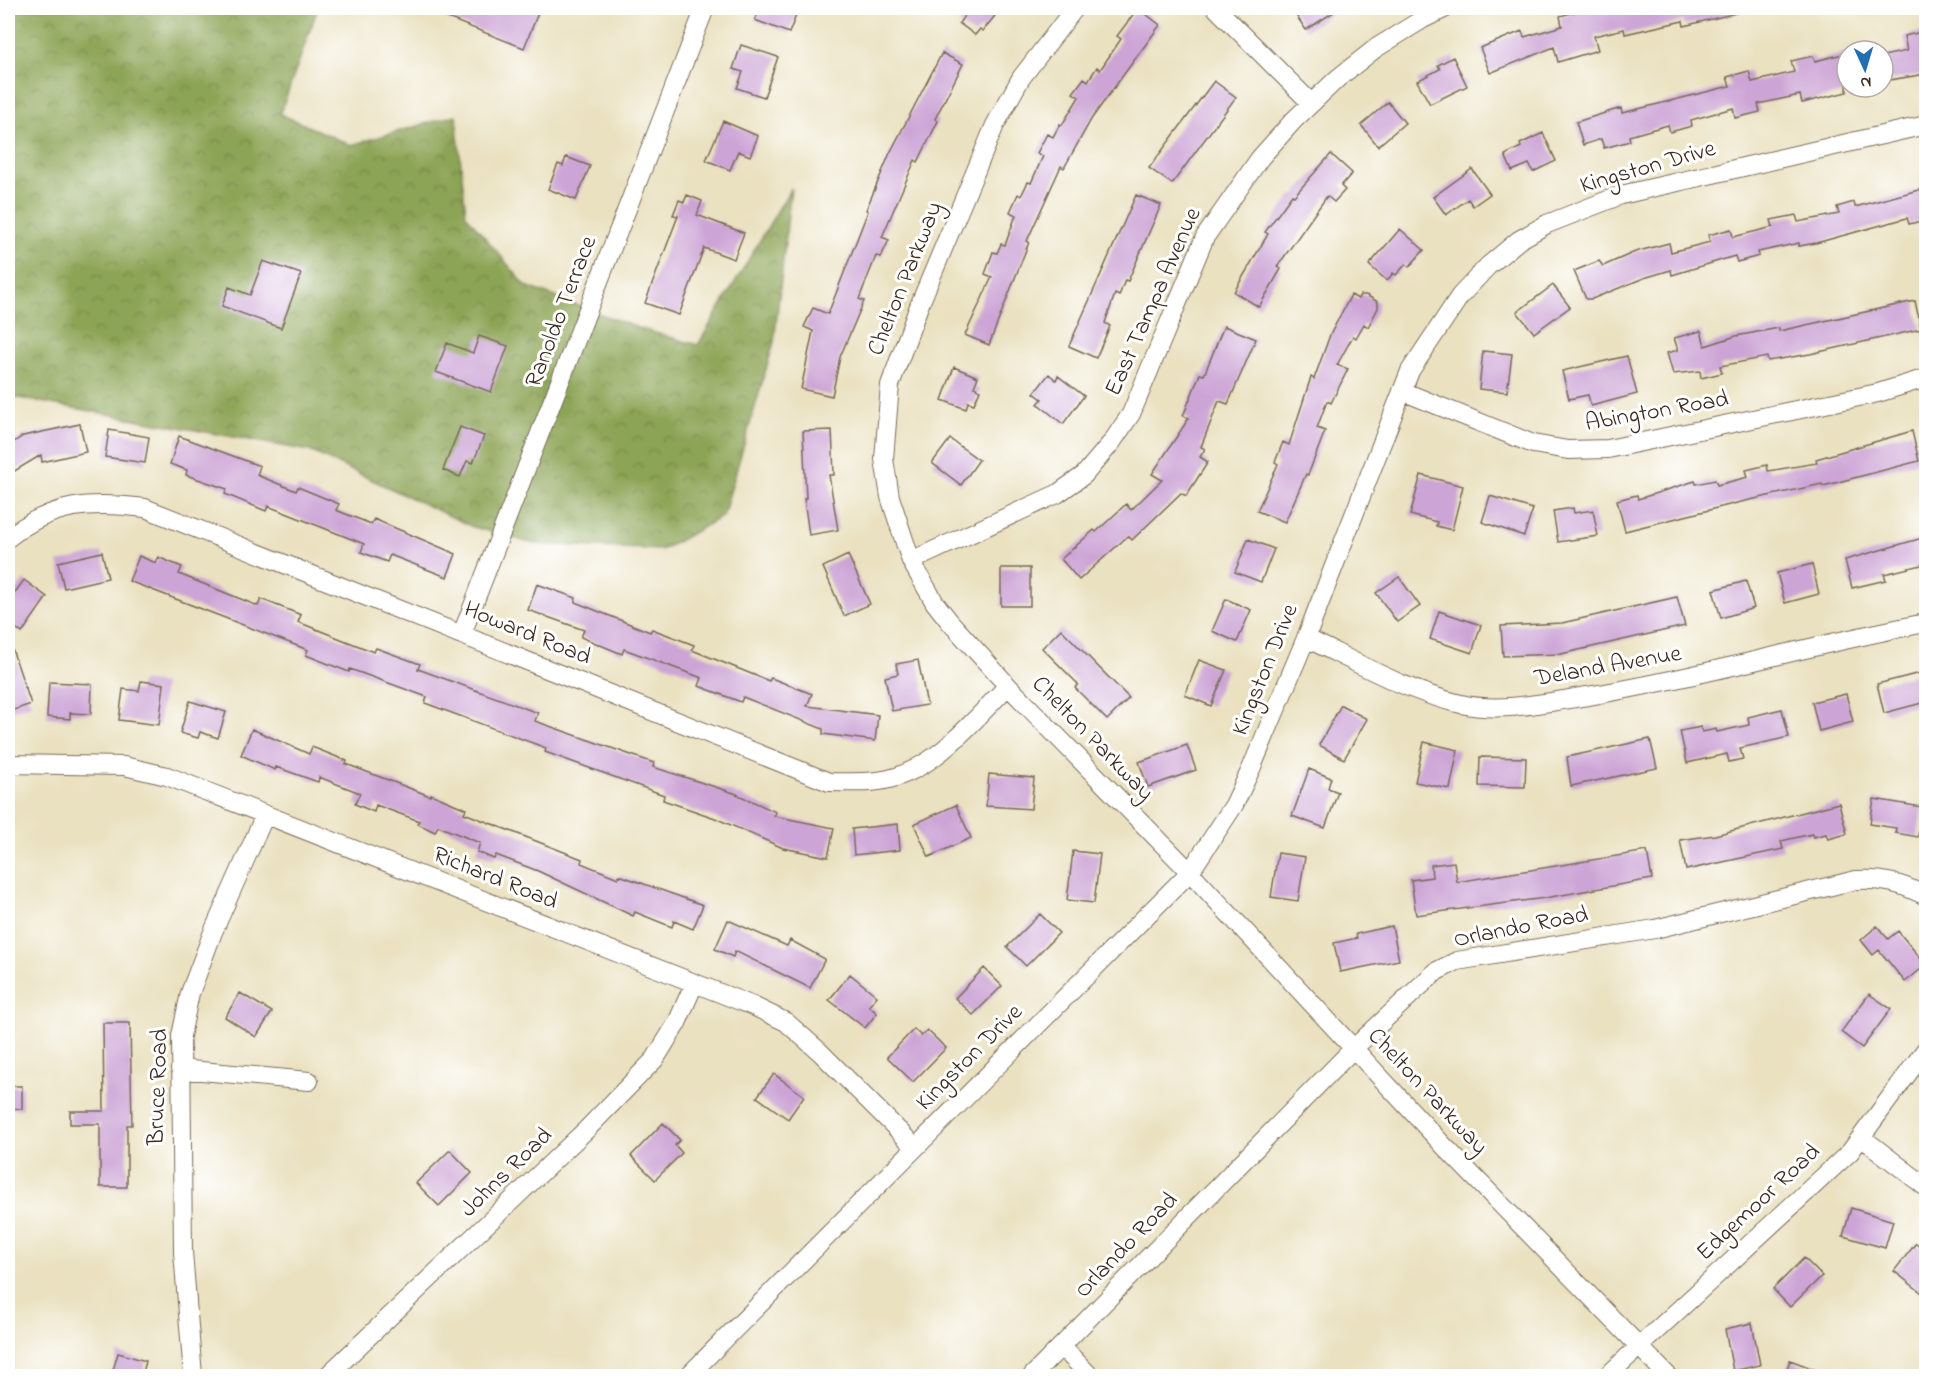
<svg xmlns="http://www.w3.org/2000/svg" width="1934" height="1384" font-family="'Indie Flower',sans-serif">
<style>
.forest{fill:url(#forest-crowns);stroke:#64673a;stroke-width:1.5}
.building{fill:#cca4d5}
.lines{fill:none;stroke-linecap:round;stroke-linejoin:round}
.street-casing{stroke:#786a57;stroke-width:20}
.street{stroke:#fff;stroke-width:18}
.labels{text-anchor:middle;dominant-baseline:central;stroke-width:6;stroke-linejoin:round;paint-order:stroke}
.street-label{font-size:24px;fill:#3b2a1e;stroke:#fff}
</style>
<defs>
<pattern id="forest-crowns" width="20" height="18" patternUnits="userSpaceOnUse" patternTransform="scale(1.5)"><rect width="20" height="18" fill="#8ca455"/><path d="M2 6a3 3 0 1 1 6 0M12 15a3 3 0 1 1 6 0" fill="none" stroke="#748646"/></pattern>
</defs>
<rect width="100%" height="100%" fill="#fff"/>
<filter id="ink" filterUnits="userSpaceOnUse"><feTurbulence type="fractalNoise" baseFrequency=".0167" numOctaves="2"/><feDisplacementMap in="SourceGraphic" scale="12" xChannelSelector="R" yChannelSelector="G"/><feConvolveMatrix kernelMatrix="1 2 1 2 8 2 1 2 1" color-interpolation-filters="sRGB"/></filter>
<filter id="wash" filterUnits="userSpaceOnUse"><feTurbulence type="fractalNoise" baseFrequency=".008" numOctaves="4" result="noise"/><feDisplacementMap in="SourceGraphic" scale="24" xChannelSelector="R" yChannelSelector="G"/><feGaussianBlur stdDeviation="1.35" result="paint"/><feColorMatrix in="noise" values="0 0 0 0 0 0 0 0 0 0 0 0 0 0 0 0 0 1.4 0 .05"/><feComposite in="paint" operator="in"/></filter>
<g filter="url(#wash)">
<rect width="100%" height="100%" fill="#eae1c0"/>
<!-- forest -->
<path class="forest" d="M8,8H318L280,114L351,145L456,115L466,215L526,286L638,328L698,345L791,188L774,342L723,516L662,550L535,544L473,527L310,451L8,396Z"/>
<g id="blocks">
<!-- building -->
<path class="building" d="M422,8H540L524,48Z
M760,8H799L789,33L755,20Z
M970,8H1001L983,31L980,29L975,35L959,23Z
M1138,8L1160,25L1092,118L1064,168L1061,166L1027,241L1029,242L989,345L965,335L992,277L985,274L993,252L997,253L1001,244L1005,245L1016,215L1010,212L1018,194L1021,196L1028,182L1031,183L1043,156L1037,153L1047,134L1053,137L1060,124L1062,125L1079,97L1073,93L1084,78L1088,81L1097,67L1100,70L1121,39L1117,36Z
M1291,8H1340L1306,30Z
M1589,8H1735L1736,13L1684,26L1683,21L1625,34L1624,29L1594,36L1598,50L1558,62L1554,47L1490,73L1480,48L1522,31L1524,37L1562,26L1560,16Z
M1926,31V74L1883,81V56L1907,51L1904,36Z
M741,45L778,57L764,97L737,88L743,72L733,69Z
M942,53L963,64L935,119L938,121L918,162L915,160L882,237L889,240L881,257L876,256L859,299L864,301L840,357L832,396L801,389L813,331L804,327L813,308L828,314L868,211L866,210L890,153Z
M1847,53V92L1802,103L1800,95L1758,104L1760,112L1735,118L1733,108L1691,120L1692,126L1670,132L1668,125L1629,136L1630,141L1604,148L1601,139L1583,145L1576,122L1621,108L1622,113L1730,86L1727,77L1749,71L1752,82L1794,72L1791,61L1813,56L1815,61Z
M1453,57L1467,86L1430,104L1417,81L1440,69L1438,65Z
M1214,81L1236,97L1172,184L1149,168Z
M1388,102L1405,123L1378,146L1361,125Z
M723,121L758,136L750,156L738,151L730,170L706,160Z
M1543,133L1556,161L1533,172L1529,164L1512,171L1505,155L1521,147L1520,144Z
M1331,154L1352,173L1341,186L1345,190L1334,202L1327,196L1277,267L1281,269L1259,307L1234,292L1268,234L1265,232L1292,195L1294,196Z
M566,157L590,166L576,200L548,189L558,164L563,166Z
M1472,169L1490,194L1473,206L1468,199L1446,215L1433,197Z
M1926,188V220L1909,224L1907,218L1816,243L1799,246V243L1758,252L1759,256L1737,262L1735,256L1672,275L1671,270L1644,278L1592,299H1586L1574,271L1599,261L1603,266L1635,252L1669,243L1671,252L1710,242L1708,235L1731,229L1733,237L1773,227L1771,220L1796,215L1798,222L1839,214L1837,207L1854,202L1855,207Z
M687,195L702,201L697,215L744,233L734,259L704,248L679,315L645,303L678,216L673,215L679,200L684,202Z
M1136,195L1161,205L1128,281L1125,280L1119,296L1115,294L1105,323L1110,326L1096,358L1069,346Z
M1400,229L1424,250L1409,267L1406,264L1396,275L1393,273L1387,281L1369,265Z
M263,261L301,274L281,328L222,306L229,287L250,295Z
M1553,285L1570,307L1534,333L1517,312Z
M1351,295L1358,299L1360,295H1366L1378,302V308L1368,327L1364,324L1356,338L1353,336L1337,365L1348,369L1331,403L1327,401L1317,428L1325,431L1308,475L1306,474L1285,522L1257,511L1278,464L1275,462L1283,442L1289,445L1311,377L1314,379L1330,335Z
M1915,301L1921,329L1810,354L1768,361L1767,357L1720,366L1722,373L1701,378L1700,371L1673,374L1667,353L1678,350L1674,338L1701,331L1705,346L1736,336L1779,328V331Z
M1224,326L1256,339L1228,404L1219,401L1201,447L1205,449L1200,457L1208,462L1186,496L1181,493L1132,540L1128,536L1079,580L1061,559L1094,530L1096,532L1126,504L1131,510L1162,480L1152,474L1189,418L1183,416L1200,374L1204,375Z
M479,336L508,346L491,392L436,372L447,343L473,353Z
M1483,351L1512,354L1507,392L1479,389Z
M1627,356L1637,394L1591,406L1588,395L1569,399L1562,371Z
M954,367L978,377L974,387L980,390L974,404L968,402L966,409L942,400Z
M1049,374L1056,380L1058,376L1084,396L1063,424L1038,404L1042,399L1034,393Z
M80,424L86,452L42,462L41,455L8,475V446L23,436Z
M460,427L484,436L473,463L467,461L460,477L443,470Z
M109,430L149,437L145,463L105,457Z
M832,430L834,475H829L838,530L809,535L804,499L806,498L803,431Z
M1912,431L1919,461L1823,486L1822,484L1741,502L1625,531L1617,500L1637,495L1638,499L1695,481L1696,484L1715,480L1717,485L1748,477L1746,470L1767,465L1768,471L1817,463L1816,459Z
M179,436L260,466L257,475L296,491L298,487L339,504L336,510L371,524L374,519L456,554L447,577L390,555L387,562L361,552L364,544L268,506L266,511L225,494L227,489L186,475L187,470L170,464Z
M950,439L979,460L961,485L932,463Z
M1421,475L1463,486L1452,530L1436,526L1437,522L1410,515Z
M1490,496L1533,509L1524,536L1482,522Z
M1573,508L1574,513L1593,510L1598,536L1558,542L1553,511Z
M1926,537V564L1884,574L1886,580L1852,588L1845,560Z
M1248,539L1274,549L1261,582L1235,572Z
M102,552L108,578L64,588L58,562Z
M848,555L870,604L844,616L823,567Z
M139,556L156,563L158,557L182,567L179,574L258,606L261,599L301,615L298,622L374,652L376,648L420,664L418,669L538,713L535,721L654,763L653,767L734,793L776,812L774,816L834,828L828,857L783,848L715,818L663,800L664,795L545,752L546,748L425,703L427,697L350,669L349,672L306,655L308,650L129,581Z
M1812,564L1819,594L1785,603L1777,573Z
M1001,568H1030V606H1001Z
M1399,577L1420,606L1397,622L1376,593Z
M24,580L47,597L22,633L8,622V602Z
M1746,581L1754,608L1721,618L1713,590Z
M537,584L576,598L575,602L650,632L652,629L694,645L692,650L769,681L771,678L812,694L807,706L878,715L875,741L823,734V729L743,697L741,702L699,686L702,678L624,649L622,654L581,637L584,630L528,610Z
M1677,597L1685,626L1561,654L1503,656L1501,626L1562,623Z
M1226,599L1251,610L1237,642L1212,631Z
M1439,611L1481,625L1472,653L1430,639Z
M1061,629L1129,698L1107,720L1075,688L1078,684L1042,648Z
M8,643H10L31,704L8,712Z
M918,660L927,705L892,711L885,677L898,674L896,664Z
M1199,660L1226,670L1211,706L1185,695Z
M1920,673L1926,702L1884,713L1877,684Z
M141,681L164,684L159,725L119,720L123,689L139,691Z
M49,682L92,684L91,714L70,713V719L47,717Z
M1846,694L1853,722L1819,731L1812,702Z
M190,701L226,712L218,738L200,732L198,738L180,733Z
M1341,705L1367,719L1344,759L1319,745Z
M1782,709L1789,737L1740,748L1743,759L1729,762L1727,754L1687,763L1680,731L1701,727L1702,732L1716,729L1717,732L1749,725L1748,717Z
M252,729L309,754L312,747L347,761L346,764L430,796L431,794L466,809L464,813L582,859L581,863L618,878L619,875L703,905L693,929L674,921L672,927L635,912L633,916L538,871L496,855L494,859L477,852L480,843L438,826L435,832L418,824L419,821L376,805L374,812L355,804L360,793L319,777L318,782L276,767L275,770L241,755Z
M1650,739L1657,768L1571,786L1567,757Z
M1424,742L1458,750L1450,789L1415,782Z
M1187,745L1196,770L1148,787L1139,762Z
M1480,757L1526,758L1525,787L1479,786Z
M1309,769L1331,778L1328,788L1338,792L1325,828L1292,816Z
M989,774L1034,778L1031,809L986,806Z
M1874,799L1922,807L1918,837L1895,833L1896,828L1870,824Z
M1839,803L1847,834L1828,839L1826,834L1813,837L1812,834L1781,841L1783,849L1686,870L1680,840L1715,835Z
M956,805L971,838L929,857L914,824Z
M898,824L900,850L854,855L852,829Z
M1073,851L1100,854L1094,903L1067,900Z
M1647,851L1652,879L1545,898L1416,915L1411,880L1432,877L1431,865L1454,862L1457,882Z
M1278,853L1305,857L1298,901L1271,897Z
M1040,914L1059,933L1026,966L1007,947Z
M728,920L787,946L790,940L825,959L810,988L735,951L733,957L715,949Z
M1392,926L1399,960L1340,972L1334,943L1357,938L1356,934Z
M1877,926L1888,939L1898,931L1926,965L1905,982L1879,950L1873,955L1861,940Z
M984,968L1002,986L973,1015L955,998Z
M850,974L877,996L869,1006L877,1013L865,1028L829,1000Z
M240,993L272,1012L256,1037L225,1017Z
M1869,994L1891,1009L1862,1048L1841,1032Z
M103,1023H130L132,1125H127V1187H100V1124H70V1111H104Z
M914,1029L921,1036L927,1030L946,1048L913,1082L887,1057Z
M774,1074L804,1096L788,1119L757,1097Z
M8,1086H22V1109L8,1108Z
M663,1123L680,1140L675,1145L682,1153L655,1180L631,1156Z
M450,1150L472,1173L439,1206L416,1183Z
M1851,1208L1893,1221L1885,1248L1843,1236Z
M1916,1243L1926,1251V1296L1894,1271Z
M1804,1258L1822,1276L1790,1307L1773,1289Z
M1752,1323L1760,1365L1733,1371L1725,1329Z
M118,1353L146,1361L142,1377H111Z
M1790,1360L1830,1375V1377H1784Z"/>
</g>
</g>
<g filter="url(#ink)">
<use href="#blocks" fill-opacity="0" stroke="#786a57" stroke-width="1.5"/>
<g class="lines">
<!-- street casing -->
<g class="street-casing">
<path id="street" d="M1075,8L1021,78L995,125L919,306L890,385L884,459L890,497L911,561L935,603L950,622L1008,686L1190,872L1444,1146L1668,1376
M1216,8L1311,103
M1402,391L1533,444L1568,450L1608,449L1878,393L1926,378
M8,538C52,503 91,501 145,508L829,782C849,782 870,784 889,779C938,767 973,720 1008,686
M911,561L1057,494L1084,475L1112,442L1131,414L1205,237L1260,158L1294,120L1338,78L1376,48L1423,19L1446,8
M462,634L705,8
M1306,638C1356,662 1408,692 1461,704C1501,713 1548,702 1588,696C1702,677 1813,644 1926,623
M8,764L124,766L167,776L753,1006L786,1022L820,1052L915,1147
M180,1069L309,1081
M1861,1137L1926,1187
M1062,1347L1090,1376
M193,1376L183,1252L181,1036L190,993L213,932L265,815
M327,1376L586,1130L655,1059L677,1023L694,984
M688,1376L1190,872L1234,805L1251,769L1306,638L1410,371L1460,296L1488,266L1519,240L1547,224L1621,195L1926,125
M1032,1376L1353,1049L1418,988L1437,971L1457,961L1655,929L1856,880C1883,878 1902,884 1926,896
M1607,1376L1850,1152L1926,1049"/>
</g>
<!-- street -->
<use href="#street" class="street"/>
</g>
</g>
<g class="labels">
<!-- street labels -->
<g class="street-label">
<text transform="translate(1648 168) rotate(-16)">Kingston Drive</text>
<text transform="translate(906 279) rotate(-68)">Chelton Parkway</text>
<text transform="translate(1154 302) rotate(-66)">East Tampa Avenue</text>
<text transform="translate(562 312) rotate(-69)">Ranoldo Terrace</text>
<text transform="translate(1657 412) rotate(-10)">Abington Road</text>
<text transform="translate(527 634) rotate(22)">Howard Road</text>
<text transform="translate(1608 667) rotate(-10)">Deland Avenue</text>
<text transform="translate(1266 670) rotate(-68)">Kingston Drive</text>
<text transform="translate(1092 739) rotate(46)">Chelton Parkway</text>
<text transform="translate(495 879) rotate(22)">Richard Road</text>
<text transform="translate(1521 928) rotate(-11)">Orlando Road</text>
<text transform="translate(970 1058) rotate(-45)">Kingston Drive</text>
<text transform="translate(159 1087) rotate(-88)">Bruce Road</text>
<text transform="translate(1427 1092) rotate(47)">Chelton Parkway</text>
<text transform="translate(507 1173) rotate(-44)">Johns Road</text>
<text transform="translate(1759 1203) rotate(-43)">Edgemoor Road</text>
<text transform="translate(1127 1246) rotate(-46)">Orlando Road</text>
</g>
</g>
<!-- margin -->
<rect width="1934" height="1384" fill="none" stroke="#fff" stroke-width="30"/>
<!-- north arrow -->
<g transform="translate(1865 69) rotate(176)"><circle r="28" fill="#ffffff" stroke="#b1aaa5" stroke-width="1.5"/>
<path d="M0-4.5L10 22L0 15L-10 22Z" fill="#1f6fb2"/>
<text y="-9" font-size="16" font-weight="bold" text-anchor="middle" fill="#3b2a1e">N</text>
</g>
</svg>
